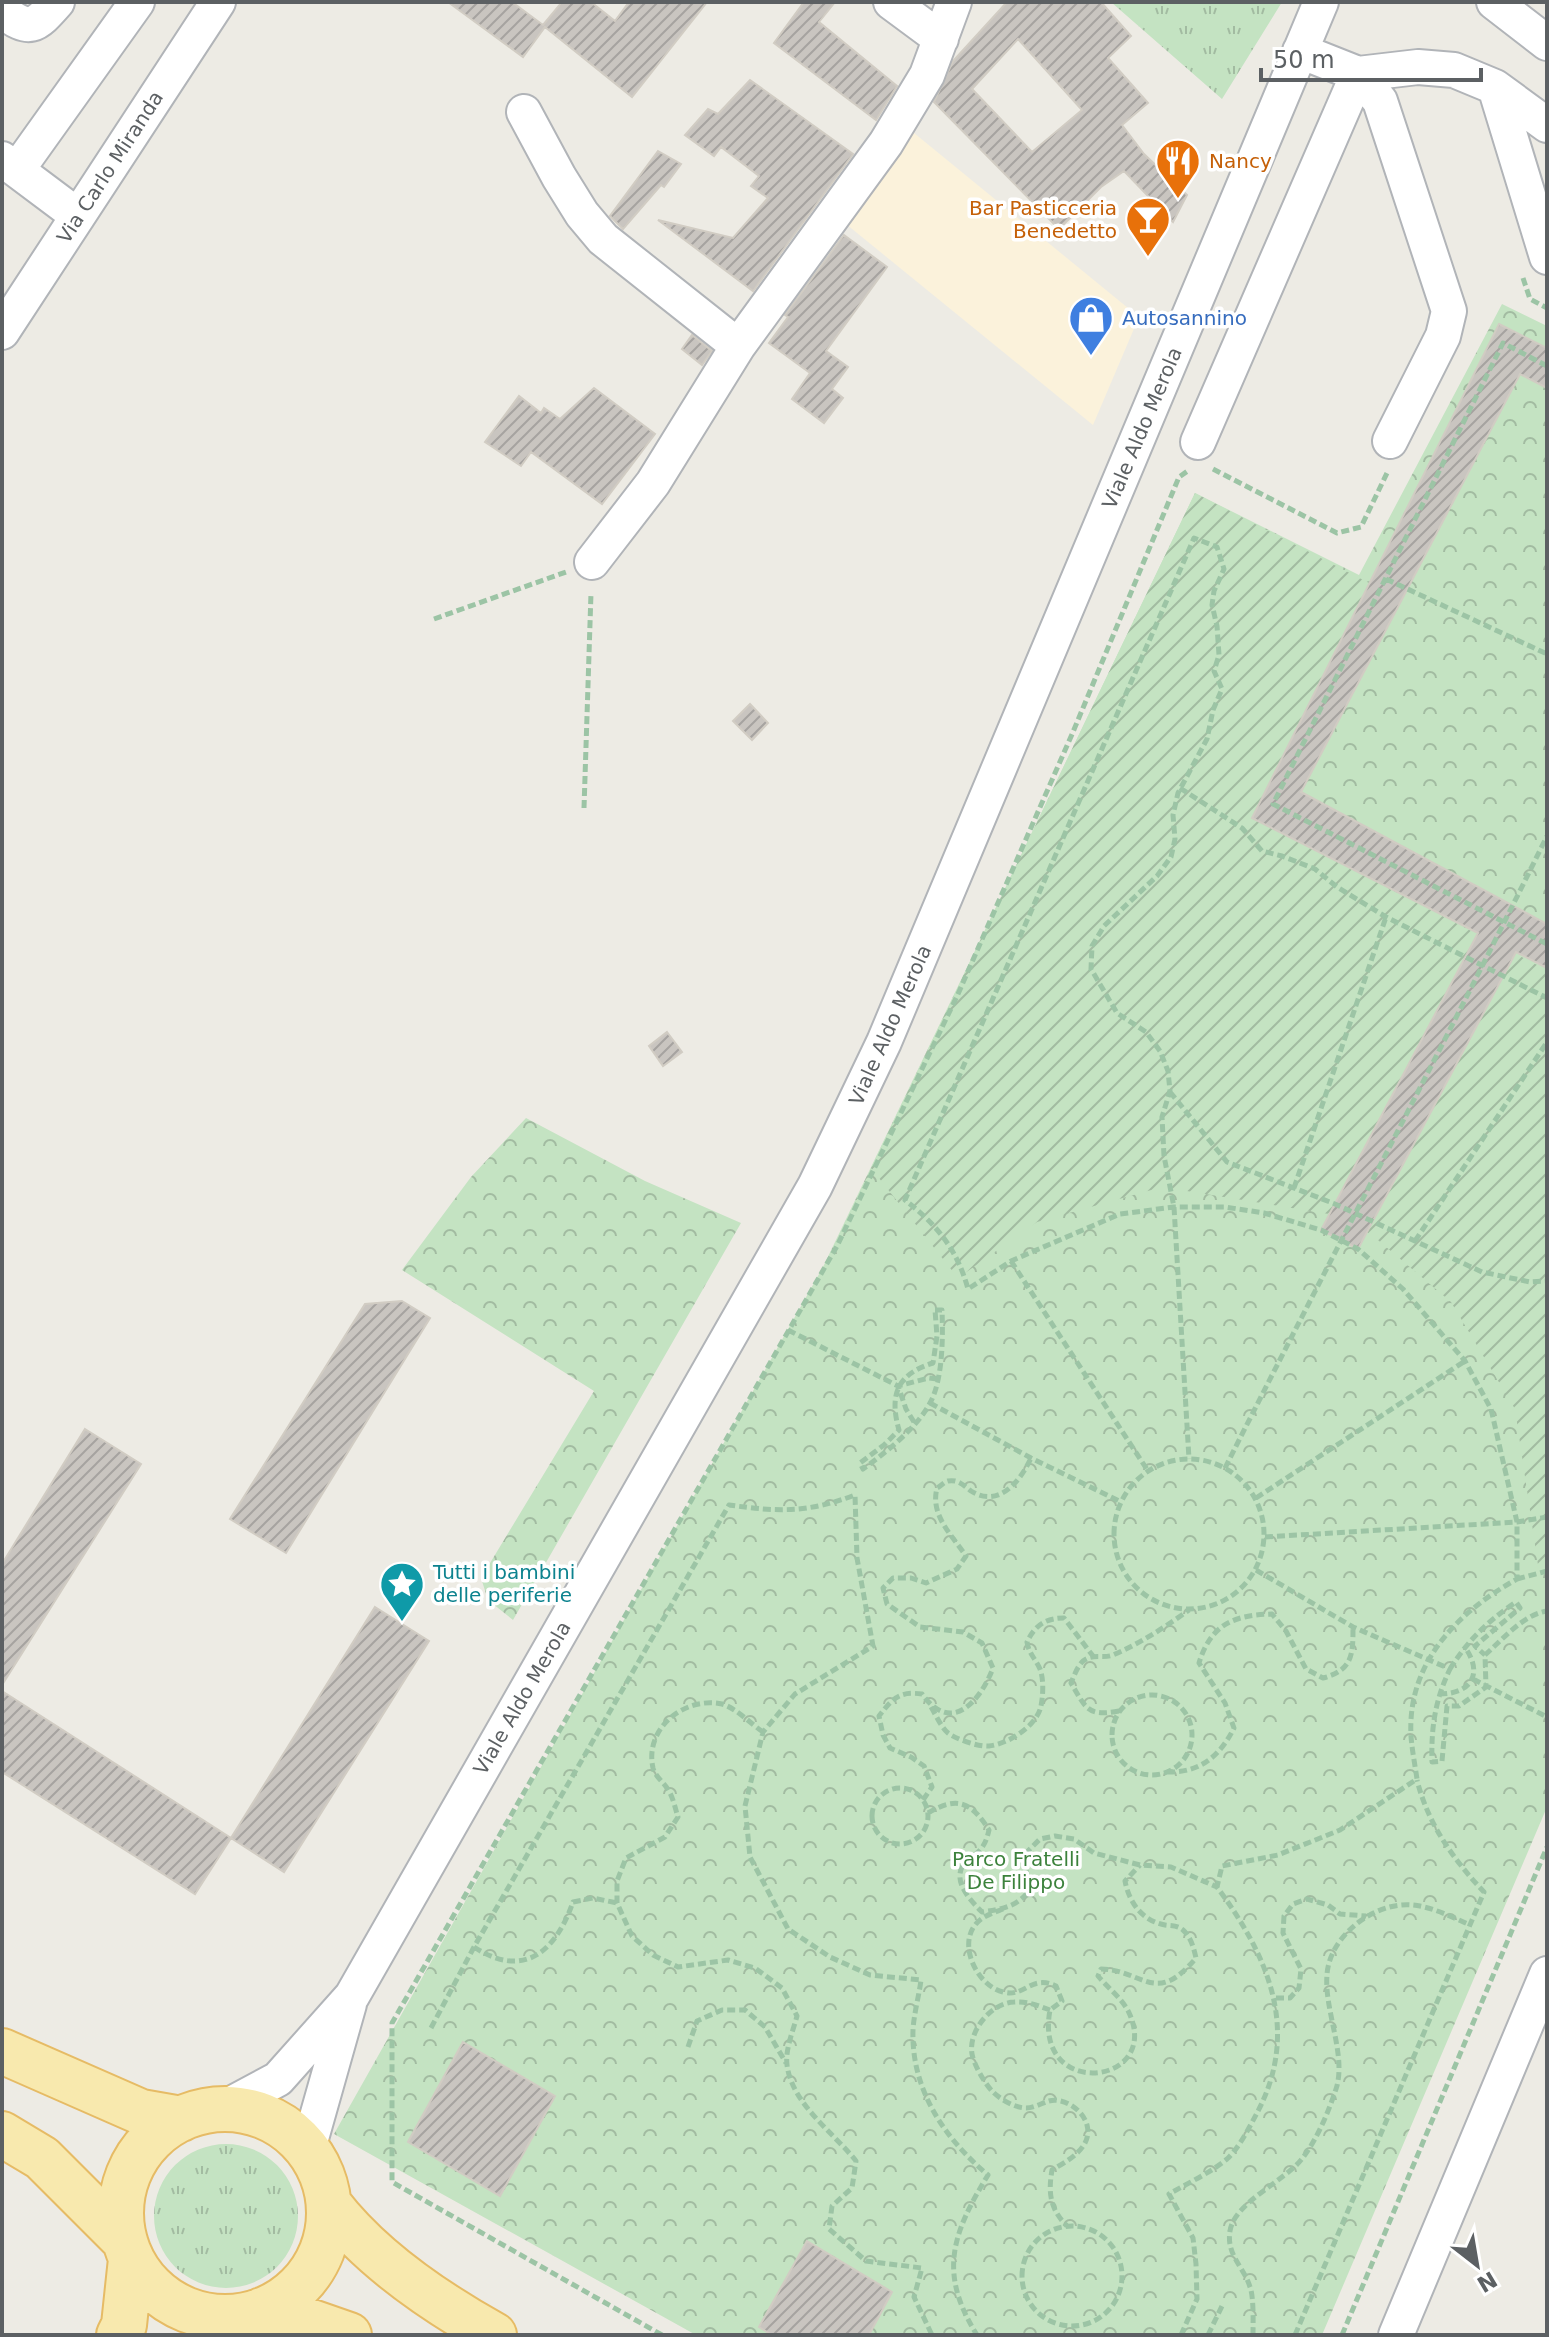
<svg xmlns="http://www.w3.org/2000/svg" width="1549" height="2337" font-family="'DejaVu Sans',sans-serif">
<style>
.commercial{fill:#fbf2db}
.grass{fill:url(#grass-tufts)}
.park{fill:url(#park-crowns)}
.garden{fill:url(#garden-furrows)}
.building{fill:url(#building-hatch);stroke:#d1ccc3;stroke-width:2;fill-rule:evenodd}
.lines{fill:none;stroke-linecap:round;stroke-linejoin:round}
.minor-casing{stroke:#b1b4b8;stroke-width:38}
.major-casing{stroke:#e6bb65;stroke-width:48}
.path{stroke:#9cc4a5;stroke-width:5;stroke-dasharray:8 4;stroke-linecap:butt}
.minor{stroke:#fff;stroke-width:34}
.major{stroke:#f8e9ae;stroke-width:44}
.labels{text-anchor:middle;dominant-baseline:central;stroke-width:7;stroke-linejoin:round;paint-order:stroke}
.food-label{font-size:20px;fill:#c56008;stroke:#fff;text-anchor:start}
.street-label{font-size:20px;fill:#5c6063;stroke:#fff}
.shop-label{font-size:20px;fill:#366cbe;stroke:#fff;text-anchor:start}
.culture-label{font-size:20px;fill:#0d838f;stroke:#fff;text-anchor:start}
.park-label{font-size:20px;fill:#3c823c;stroke:#fff}
</style>
<defs>
<pattern id="grass-tufts" width="24" height="20" patternUnits="userSpaceOnUse" patternTransform="scale(2)"><rect width="24" height="20" fill="#c4e3c2"/><path d="M3 7l-1-3M5 7V3M7 7l1-3M15 17l-1-3M17 17v-4M19 17l1-3" fill="none" stroke="#a2bba1"/></pattern>
<pattern id="park-crowns" width="20" height="18" patternUnits="userSpaceOnUse" patternTransform="scale(2)"><rect width="20" height="18" fill="#c4e3c2"/><path d="M2 6a3 3 0 1 1 6 0M12 15a3 3 0 1 1 6 0" fill="none" stroke="#a2bba1"/></pattern>
<pattern id="garden-furrows" width="10" height="10" patternUnits="userSpaceOnUse" patternTransform="scale(2)"><rect width="10" height="10" fill="#c4e3c2"/><path d="M-1 1l2-2M0 10L10 0M9 11l2-2" fill="none" stroke="#a2bba1"/></pattern>
<pattern id="building-hatch" width="6" height="6" patternUnits="userSpaceOnUse" patternTransform="scale(2)"><rect width="6" height="6" fill="#c9c5c0"/><path d="M-1 1l2-2M0 6l6-6M5 7l2-2" fill="none" stroke="#a6a3a0"/></pattern>
</defs>
<rect width="100%" height="100%" fill="#edebe4"/>
<!-- commercial -->
<path class="commercial" d="M914,133L1139,317L1093,425L846,224Z"/>
<!-- grass -->
<path class="grass" d="M1111,2H1282L1222,99Z
M154 2216a72 72 0 1 1 144 0a72 72 0 1 1-144 0Z"/>
<!-- park -->
<path class="park" d="M1502,304L1547,326V1807L1322,2335H696L334,2134L823,1267L1195,493L1359,575Z
M526,1118L645,1181L741,1223L513,1620L488,1600L481,1578L594,1391L402,1270L471,1177Z"/>
<!-- garden -->
<path class="garden" d="M1195,493L1369,583L1252,818L1547,970V1565H1538L1515,1409L1451,1302L1372,1235L1329,1214L1162,1187L1037,1222L958,1278L871,1168Z"/>
<!-- building -->
<path class="building" d="M448,2H512L543,25L562,2H591L615,21L629,2H707L632,97L545,27L523,57Z
M804,2H835L819,22L897,86L876,120L774,43Z
M1007,2H1101L1131,36L1108,58L1148,103L1122,125L1144,154L1187,195L1173,222L1124,171L1101,187L1059,229L934,102L953,61ZM1018,39L1082,110L1032,152L972,89Z
M750,80L853,154L753,291L658,220L733,238L768,198L751,186L759,176L721,147L714,156L685,135L708,109L718,114Z
M658,151L681,164L664,187L661,185L623,229L610,216Z
M844,235L887,267L826,351L848,367L832,389L843,398L824,423L792,399L810,373L769,343L788,317L785,315Z
M1499,324L1547,348V388L1520,374L1301,792L1547,924V968L1516,952L1358,1249L1321,1230L1478,933L1252,818Z
M692,335L712,351L702,365L682,349Z
M594,388L655,434L602,504L531,452L521,466L485,442L519,396L541,413L544,408L560,419Z
M750,704L768,723L752,740L733,721Z
M667,1032L682,1052L663,1066L649,1046Z
M402,1301L430,1318L286,1553L230,1519L365,1304Z
M85,1429L141,1464L2,1685V1564Z
M375,1607L429,1641L284,1872L231,1838Z
M2,1691L231,1838L195,1894L2,1772Z
M463,2042L555,2096L500,2196L408,2142Z
M807,2241L892,2292L869,2335H772L759,2327Z"/>
<g class="lines">
<!-- minor casing -->
<g class="minor-casing">
<path id="minor" d="M891,2L941,39
M1494,2L1547,43
M2,11C30,32 35,27 57,2
M1300,51L1358,74L1418,67L1454,70L1495,87L1547,125
M1495,87L1547,257
M524,112L559,177L582,214L603,239L738,346
M2,159L78,216
M17,170L137,2
M2,332L218,2
M1198,442L1358,74L1380,101L1449,311L1443,336L1390,441
M592,562L653,483L738,346L886,143L927,75L954,2
M222,2109L278,2079L352,1996L815,1186L884,1042L1321,2
M308,2149L349,2004
M1396,2335L1547,1974"/>
</g>
<!-- major casing -->
<g class="major-casing">
<path id="major" d="M2,2051L141,2112L181,2119
M121 2213a104 104 0 1 1 208 0a104 104 0 1 1-208 0Z
M2,2134L42,2158L125,2241
M329,2204C371,2259 435,2302 494,2335
M262,2310L303,2319L349,2335
M119,2335L124,2325L131,2259"/>
</g>
<!-- path -->
<path class="path" d="M1523,278L1530,299L1547,308
M1547,366L1503,343L1273,804L1547,944
M1213,469L1337,533L1361,527L1388,471
M1386,579L1547,654
M434,619L566,572
M1180,788L1242,828L1262,851L1282,856L1315,869L1337,887L1386,917L1547,998
M584,808L591,593
M1170,1092L1227,1162L1335,1204L1482,1272L1530,1282L1547,1281
M1294,1188L1386,917
M1415,1241L1547,1042
M1011,1261L1148,1471
M935,1310H942C943,1336 943,1380 930,1403C917,1428 885,1453 863,1469L860,1463L884,1445L899,1430C889,1395 897,1374 933,1363L937,1336Z
M788,1330L898,1386
M930,1403L1031,1458L1121,1502
M914,1422L906,1409L898,1386L929,1378L937,1379
M1114 1534a75 75 0 1 1 150 0a75 75 0 1 1-150 0Z
M1225,1468C1331,1257 1443,1048 1547,836
M1256,1498L1465,1361
M1265,1537L1517,1522L1547,1517
M1256,1570L1353,1627L1450,1669C1435,1700 1431,1728 1432,1762L1442,1761L1447,1706H1459L1486,1687L1485,1655C1502,1640 1524,1614 1547,1611
M1517,1579L1547,1571
M1450,1669C1468,1640 1488,1621 1516,1602L1520,1608L1475,1646L1485,1655
M1473,1679L1547,1717
M1439,1694C1472,1694 1484,1673 1464,1646
M1112 1735a40 40 0 1 1 80 0a40 40 0 1 1-80 0Z
M931,1707C936,1715 941,1727 948,1733C956,1739 978,1747 989,1746C1008,1744 1037,1726 1041,1706C1043,1696 1044,1679 1040,1669C1035,1658 1029,1654 1027,1642C1035,1625 1046,1618 1064,1618L1093,1656
M1119,1711C1087,1717 1086,1708 1071,1683C1074,1676 1077,1667 1083,1661C1093,1653 1103,1659 1113,1655C1141,1643 1165,1627 1189,1610
M763,1732C751,1724 736,1708 722,1704C685,1696 644,1728 653,1768C655,1776 663,1782 667,1788C673,1796 675,1808 678,1817L665,1837L626,1858L617,1881V1903L632,1936L653,1955L678,1967L728,1960L755,1968L782,1988L797,2016C793,2031 785,2050 787,2065C792,2104 833,2132 856,2161L852,2188L832,2206L829,2229L866,2261L922,2268L914,2297L932,2335
M1167,1772C1200,1773 1220,1756 1234,1728L1225,1703L1199,1663C1211,1624 1234,1615 1272,1614L1286,1631L1306,1669L1323,1678C1353,1670 1353,1654 1353,1627
M872 1816a28 28 0 1 1 56 0a28 28 0 1 1-56 0Z
M923,1800L932,1787L924,1766L911,1757L890,1748L883,1735L879,1716C893,1698 899,1691 922,1694C951,1735 980,1702 993,1668L982,1643L963,1632L920,1627L887,1604L883,1588L893,1578H911L926,1583L957,1569L966,1556C951,1534 930,1515 937,1488C941,1486 944,1482 948,1481C959,1479 964,1486 971,1491C999,1509 1021,1480 1031,1458
M928,1813C958,1795 972,1803 989,1830C987,1839 984,1847 977,1853C974,1856 969,1857 966,1861C950,1879 969,1899 982,1912C1002,1909 1018,1907 1030,1889L1024,1860L1028,1851L1040,1839L1055,1836L1074,1839L1094,1853L1140,1865L1171,1867L1217,1887
M1003,1909C993,1913 982,1916 975,1925C958,1947 978,1986 1003,1992C1025,1998 1031,1974 1056,1986L1062,2001L1050,2010C1033,2100 1160,2086 1130,2015C1124,2000 1109,1989 1098,1976L1101,1969C1144,1970 1155,2007 1196,1958C1194,1949 1191,1937 1183,1930C1177,1925 1171,1926 1165,1925C1142,1921 1129,1902 1125,1881L1140,1865
M474,1947C524,1980 556,1951 573,1902L593,1898L617,1903
M1276,1998H1290L1299,1988L1301,1969L1283,1933L1284,1916L1293,1904L1307,1899L1328,1905L1340,1914L1366,1916
M1050,2010C1039,2006 1027,2001 1014,2002C991,2003 968,2031 972,2054C974,2065 985,2084 993,2092C1000,2099 1015,2108 1026,2108C1034,2108 1042,2103 1049,2101C1064,2097 1083,2110 1087,2125C1093,2148 1067,2161 1052,2170C1048,2193 1050,2209 1067,2226
M431,2028L474,1947L729,1505C779,1512 807,1513 855,1495L857,1558L873,1646L795,1694L763,1732L745,1806L750,1857L788,1929L830,1957L870,1975L921,1980C919,1996 914,2013 913,2030C911,2089 944,2138 988,2175C952,2234 938,2273 977,2335
M688,2047L697,2021L722,2010H745L765,2027L786,2063
M1022 2276a50 50 0 1 1 100 0a50 50 0 1 1-100 0Z
M662,2335L392,2182V2023L837,1246L958,994L1073,732L1179,477L1189,470
M1181,2335L1197,2299L1196,2264L1193,2238L1169,2194C1188,2183 1210,2173 1227,2159C1239,2148 1249,2128 1257,2113C1301,2030 1268,1956 1217,1887L1222,1866L1278,1855L1340,1830L1417,1779C1415,1765 1412,1750 1411,1736C1407,1662 1458,1612 1517,1579V1522L1491,1409L1465,1361L1403,1289L1358,1249L1321,1230L1264,1213L1225,1207H1174L1120,1214L1011,1261L968,1289C957,1249 937,1225 905,1200L1194,538L1217,547L1224,569L1214,591L1212,605L1217,626L1219,655L1214,671L1222,689L1213,710L1207,739L1178,793L1173,815L1175,839L1171,857L1157,876L1104,926L1092,946L1091,969L1117,1013L1146,1032L1160,1051L1168,1071L1170,1091L1162,1117L1164,1156L1174,1207L1189,1459
M1208,2335L1223,2304
M1253,2335C1253,2324 1254,2297 1250,2287C1244,2267 1226,2255 1230,2231C1234,2203 1283,2182 1301,2160C1317,2140 1328,2113 1336,2089C1347,2056 1324,2010 1327,1975C1329,1936 1375,1901 1413,1905C1432,1907 1452,1917 1470,1925
M1295,2335L1484,1892C1453,1859 1428,1824 1417,1780
M1342,2335L1547,1847"/>
<!-- minor -->
<use href="#minor" class="minor"/>
<!-- major -->
<use href="#major" class="major"/>
</g>
<!-- icons -->
<defs>
<g id="restaurant-pin" transform="scale(2.3)"><path d="M0 17L-7.5 6A9.5 9.5 0 1 1 7.5 6Z" fill="#e8710a" stroke="#fff"/><path d="M-5-6h1v4h1v-4h1v4h1v-4h1v5L-1.5 .5V6h-2V.5L-5-1ZM5-6V6H3V1.5H1.5Q1.5-4 5-6Z" fill="#fff"/></g>
<g id="bar-pin" transform="scale(2.3)"><path d="M0 17L-7.5 6A9.5 9.5 0 1 1 7.5 6Z" fill="#e8710a" stroke="#fff"/><path d="M-6-5H6L.8 .8V4.5H3.5V6h-7V4.5H-.8V.8Z" fill="#fff"/></g>
<g id="shop-pin" transform="scale(2.3)"><path d="M0 17L-7.5 6A9.5 9.5 0 1 1 7.5 6Z" fill="#3f7fe0" stroke="#fff"/><path d="M-5-2.5h2.3a2.7 3.5 0 0 1 5.4 0H5L5.5 6h-11ZM-1.5-2.5h3a1.5 2.3 0 0 0-3 0Z" fill="#fff"/></g>
<g id="sight-pin" transform="scale(2.3)"><path d="M0 17L-7.5 6A9.5 9.5 0 1 1 7.5 6Z" fill="#0f9aa8" stroke="#fff"/><path d="M0-6L1.8-2.2L6-1.7L2.9 1.2L3.7 5.4L0 3.3L-3.7 5.4L-2.9 1.2L-6-1.7L-1.8-2.2Z" fill="#fff"/></g>
</defs>
<g fill-rule="evenodd">
<use href="#restaurant-pin" x="1178" y="161"/>
<use href="#bar-pin" x="1148" y="219"/>
<use href="#shop-pin" x="1091" y="318"/>
<use href="#sight-pin" x="402" y="1584"/>
</g>
<g class="labels">
<!-- food labels -->
<g class="food-label">
<text x="1209" y="161">Nancy</text>
<text x="1117" y="208" text-anchor="end">Bar Pasticceria<tspan x="1117" dy="23">Benedetto</tspan></text>
</g>
<!-- street labels -->
<g class="street-label">
<text transform="translate(110 167) rotate(-57)">Via Carlo Miranda</text>
<text transform="translate(1142 428) rotate(-67)">Viale Aldo Merola</text>
<text transform="translate(890 1025) rotate(-66)">Viale Aldo Merola</text>
<text transform="translate(522 1698) rotate(-60)">Viale Aldo Merola</text>
</g>
<!-- shop labels -->
<g class="shop-label">
<text x="1122" y="318">Autosannino</text>
</g>
<!-- culture labels -->
<g class="culture-label">
<text x="433" y="1572">Tutti i bambini<tspan x="433" dy="23">delle periferie</tspan></text>
</g>
<!-- park labels -->
<g class="park-label">
<text x="1016" y="1859">Parco Fratelli<tspan x="1016" dy="23">De Filippo</tspan></text>
</g>
</g>
<!-- border -->
<rect width="1549" height="2337" fill="none" stroke="#5c6063" stroke-width="8"/>
<!-- north arrow -->
<g transform="translate(1477 2265) rotate(149)" stroke="#ffffff" stroke-width="6" paint-order="stroke">
<path d="M0-6L14 30L0 20L-14 30Z" fill="#5c6063"/>
<text y="-12" font-size="22" font-weight="bold" text-anchor="middle" fill="#5c6063">N</text>
</g>
<!-- scale -->
<path d="M1261 68v12h220v-12" fill="none" stroke="#5c6063" stroke-width="4"/>
<text x="1273" y="68" font-size="24" fill="#5c6063" stroke="#ffffff" stroke-width="6" paint-order="stroke">50 m</text>
</svg>
